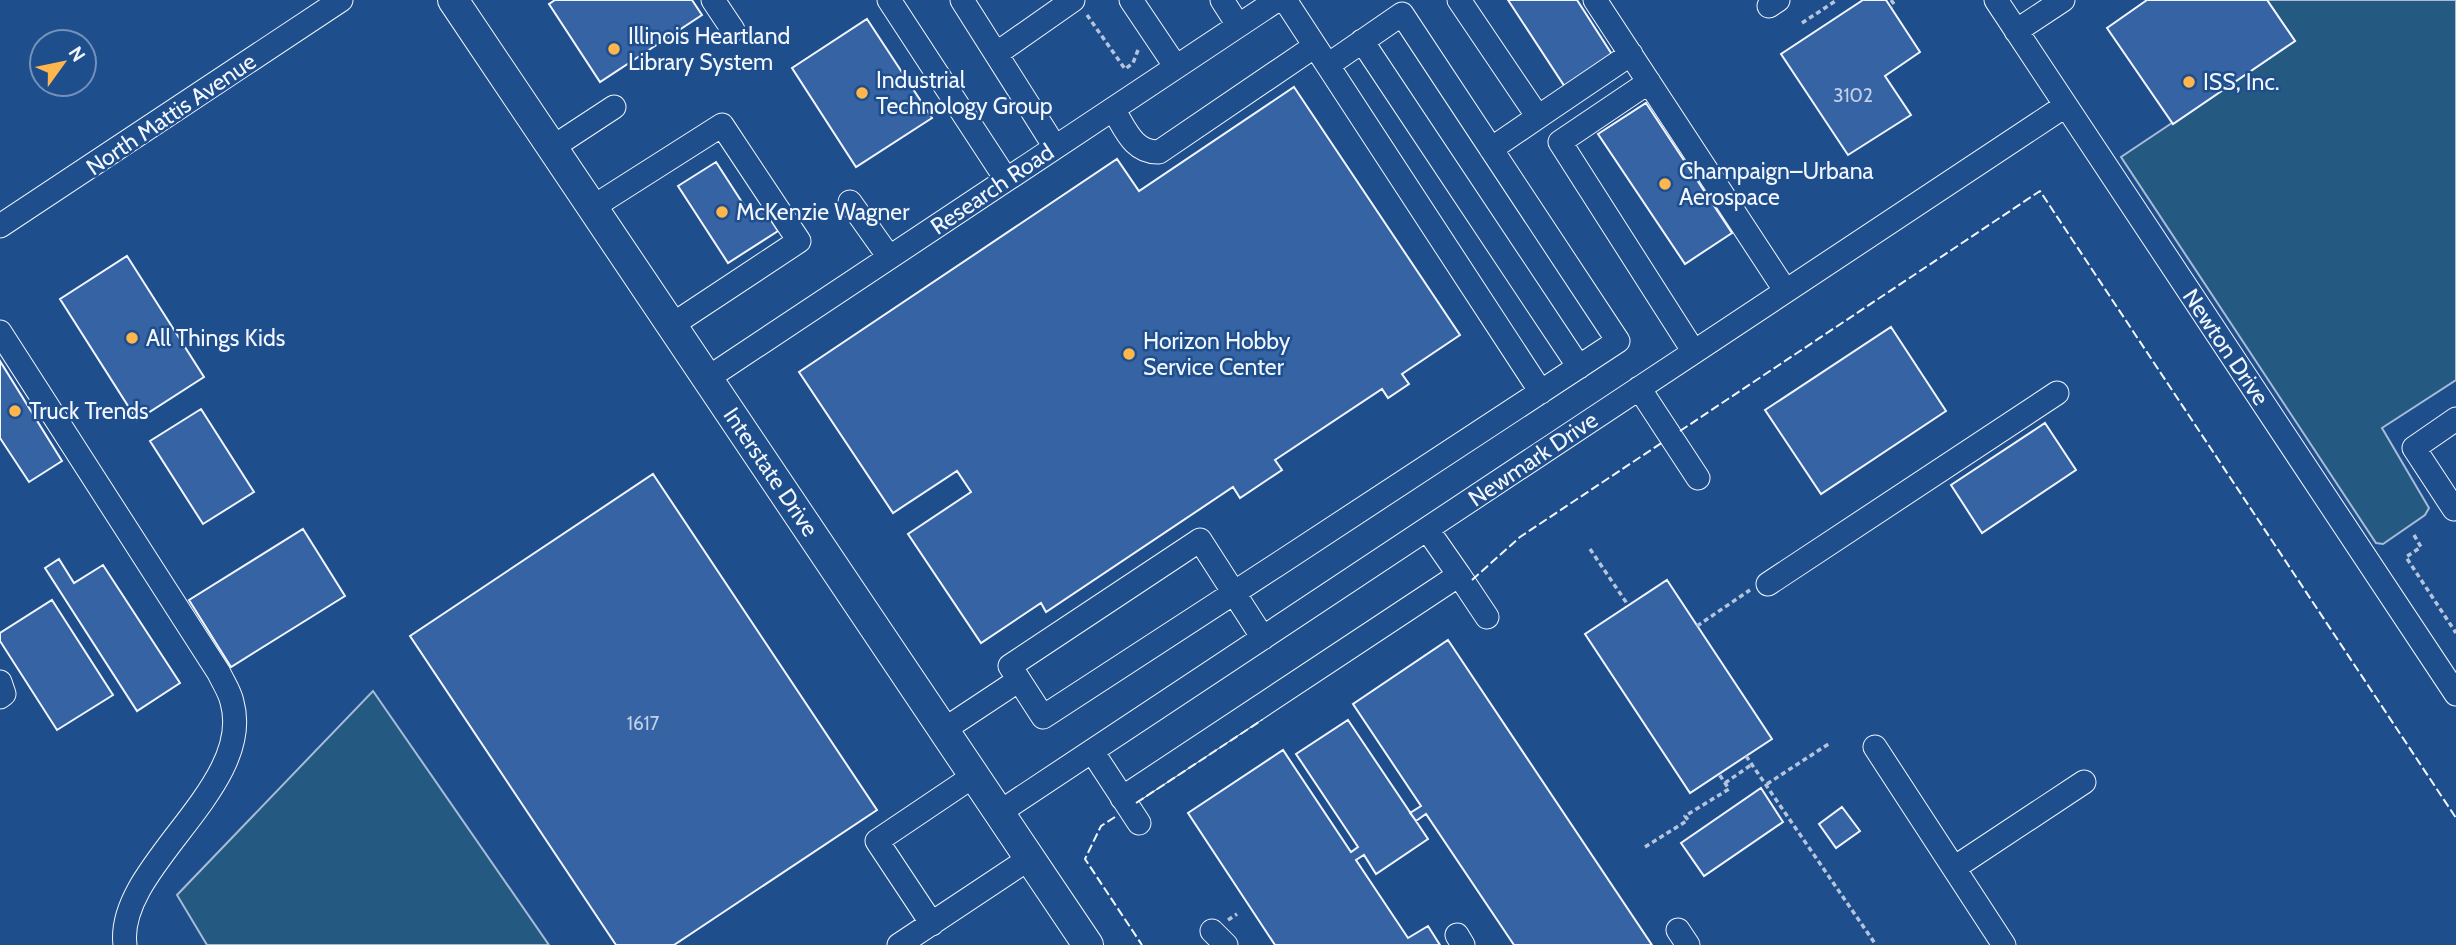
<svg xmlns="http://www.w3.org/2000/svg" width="2456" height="945" font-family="Cabin,sans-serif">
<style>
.green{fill:#245a82;stroke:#a8bbd7;stroke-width:2}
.building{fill:#3563a3;stroke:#f2f6ff;stroke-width:2}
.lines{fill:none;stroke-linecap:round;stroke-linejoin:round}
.minor-casing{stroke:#f2f6ff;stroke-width:25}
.major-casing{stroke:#f2f6ff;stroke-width:32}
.path{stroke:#b3c4dc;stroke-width:3.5;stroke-dasharray:5 3.5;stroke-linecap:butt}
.minor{stroke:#1f4e8c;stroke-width:23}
.major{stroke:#1f4e8c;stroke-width:30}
.fence{stroke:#f2f6ff;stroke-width:2;stroke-dasharray:9 3.5;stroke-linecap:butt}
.poi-dot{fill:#ffb74d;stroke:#1f4e8c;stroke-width:2.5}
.labels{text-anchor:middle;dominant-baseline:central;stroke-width:5;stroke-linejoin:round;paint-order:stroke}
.number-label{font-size:19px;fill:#c3d1e8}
.poi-label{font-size:23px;fill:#f2f6ff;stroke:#1f4e8c;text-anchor:start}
.street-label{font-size:23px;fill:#f2f6ff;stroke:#1f4e8c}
</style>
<rect width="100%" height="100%" fill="#1f4e8c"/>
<!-- green -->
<path class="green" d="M2267,0H2456V380L2382,428L2429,508L2425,515L2383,544L2376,543L2121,157L2295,41Z
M373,691L549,945H207L177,895Z"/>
<!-- building -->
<path class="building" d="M555,0H692L702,15L600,82L549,4Z
M1508,0H1577L1613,56L1565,87Z
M1863,0H1886L1920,52L1885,76L1911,115L1848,155L1781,54Z
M2147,0H2267L2295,41L2173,124L2107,28Z
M867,19L932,118L856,167L792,68Z
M1294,87L1460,335L1402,374L1409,384L1388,398L1382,389L1275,460L1282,470L1240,498L1233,487L1046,612L1041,603L981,643L908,534L971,492L957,471L893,513L799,372L1117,159L1139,191Z
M1646,103L1732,233L1685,264L1598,134Z
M716,162L751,216L763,208L778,231L728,263L678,186Z
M127,256L204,377L137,420L60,299Z
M1891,327L1946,411L1821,494L1765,410Z
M0,361L62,461L29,482L0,438Z
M201,409L254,492L203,524L150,441Z
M2045,423L2076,470L1982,533L1951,485Z
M653,474L877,810L674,945H616L410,636Z
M303,529L345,596L231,667L189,600Z
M59,559L74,583L103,565L180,683L137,711L45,568Z
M1667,580L1772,739L1690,793L1585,634Z
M52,600L113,695L57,730L0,641V633Z
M1448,640L1652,945H1514L1426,814L1416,821L1410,813L1421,806L1353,704Z
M1348,720L1428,839L1376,874L1364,855L1356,860L1408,938L1428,926L1440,945H1275L1188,813L1283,750L1351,852L1358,847L1296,754Z
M1761,788L1783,822L1704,876L1681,843Z
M1842,807L1860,831L1836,848L1819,824Z"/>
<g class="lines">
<!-- minor casing -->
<g class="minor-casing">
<path id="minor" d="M713,0L733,30
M889,0L1006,179
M962,0L1055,147
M1131,0L1176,67
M1222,0L1238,25
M1285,0L1541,392
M1459,0L1538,117L1631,54
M1595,0L1785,290
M1996,0L2456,694
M1769,6L1778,0
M2016,31L2063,0
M1362,41L1579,367
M996,54L1073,0
M1649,82L1560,142L1694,352
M1113,109C1125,128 1133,153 1159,152L1315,46
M553,147L614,107
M1491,149L1538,117
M850,202L889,257
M593,207L722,125L799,241L672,325
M0,226L341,0
M0,332L219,673C223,682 230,692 232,702C256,787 115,867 125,945
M708,378L1277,0
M1639,388L1698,478
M2454,509L2414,448L2456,419
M1427,529L1459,575
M1768,584L2057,393
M1263,638L1200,540L1010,666L1043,717C1235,592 1427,468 1618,341L1402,14L1328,65
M0,682L4,694L0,697
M945,729L1019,680
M1875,747L2004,945
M1092,751L1139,823
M1122,798L1459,575L1487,617
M1000,812L2065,106
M1954,868L2084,782
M932,924L877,841L975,775
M1678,930L1688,945
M1212,931L1226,945
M1457,935L1463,945
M899,945L1030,858"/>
</g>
<!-- major casing -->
<g class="major-casing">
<path id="major" d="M453,0L1088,945"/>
</g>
<!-- path -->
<path class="path" d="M1891,0L1894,4L1891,7
M1087,15L1125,69L1133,63L1138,50
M1802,23L1837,0
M2414,535L2421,547L2406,557L2456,633
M1590,549L1628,605
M1697,626L1750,590
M1746,756L1876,945
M1725,783L1751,765
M1767,784L1830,743
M1645,847L1688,820L1685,816L1729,789L1719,774
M1228,920L1237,914"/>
<!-- minor -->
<use href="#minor" class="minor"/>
<!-- major -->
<use href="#major" class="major"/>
<!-- fence -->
<path class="fence" d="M1680,431L2040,191L2456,818
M1472,580L1520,537L1663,442
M1136,803L1262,720
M1115,817L1101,826L1085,859L1142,945"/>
</g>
<!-- markers -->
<g class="poi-dot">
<circle cx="614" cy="49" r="7"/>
<circle cx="2189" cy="82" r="7"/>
<circle cx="862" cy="93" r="7"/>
<circle cx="1665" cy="184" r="7"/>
<circle cx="722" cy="212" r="7"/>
<circle cx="132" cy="338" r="7"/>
<circle cx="1129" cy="354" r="7"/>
<circle cx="15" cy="411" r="7"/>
</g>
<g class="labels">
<!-- number labels -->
<g class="number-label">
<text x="1853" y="95">3102</text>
<text x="643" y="723">1617</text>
</g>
<!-- poi labels -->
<g class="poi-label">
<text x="628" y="36">Illinois Heartland<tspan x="628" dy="26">Library System</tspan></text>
<text x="876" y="80">Industrial<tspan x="876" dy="26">Technology Group</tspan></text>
<text x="2203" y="82">ISS, Inc.</text>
<text x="1679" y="171">Champaign–Urbana<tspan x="1679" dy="26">Aerospace</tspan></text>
<text x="736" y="212">McKenzie Wagner</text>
<text x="146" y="338">All Things Kids</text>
<text x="1143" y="341">Horizon Hobby<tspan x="1143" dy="26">Service Center</tspan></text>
<text x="29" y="411">Truck Trends</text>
</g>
<!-- street labels -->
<g class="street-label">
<text transform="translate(171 114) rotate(-34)">North Mattis Avenue</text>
<text transform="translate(992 189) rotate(-34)">Research Road</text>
<text transform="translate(2226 347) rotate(56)">Newton Drive</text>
<text transform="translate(1533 459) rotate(-34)">Newmark Drive</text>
<text transform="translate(771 472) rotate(56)">Interstate Drive</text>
</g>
</g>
<!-- north arrow -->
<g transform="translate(63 63) rotate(57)"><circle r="33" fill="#1f4e8c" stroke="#7391ba" stroke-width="2"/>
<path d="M0-5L12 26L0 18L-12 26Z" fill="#ffb74d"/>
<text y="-10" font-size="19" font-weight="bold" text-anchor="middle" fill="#f2f6ff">N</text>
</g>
</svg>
